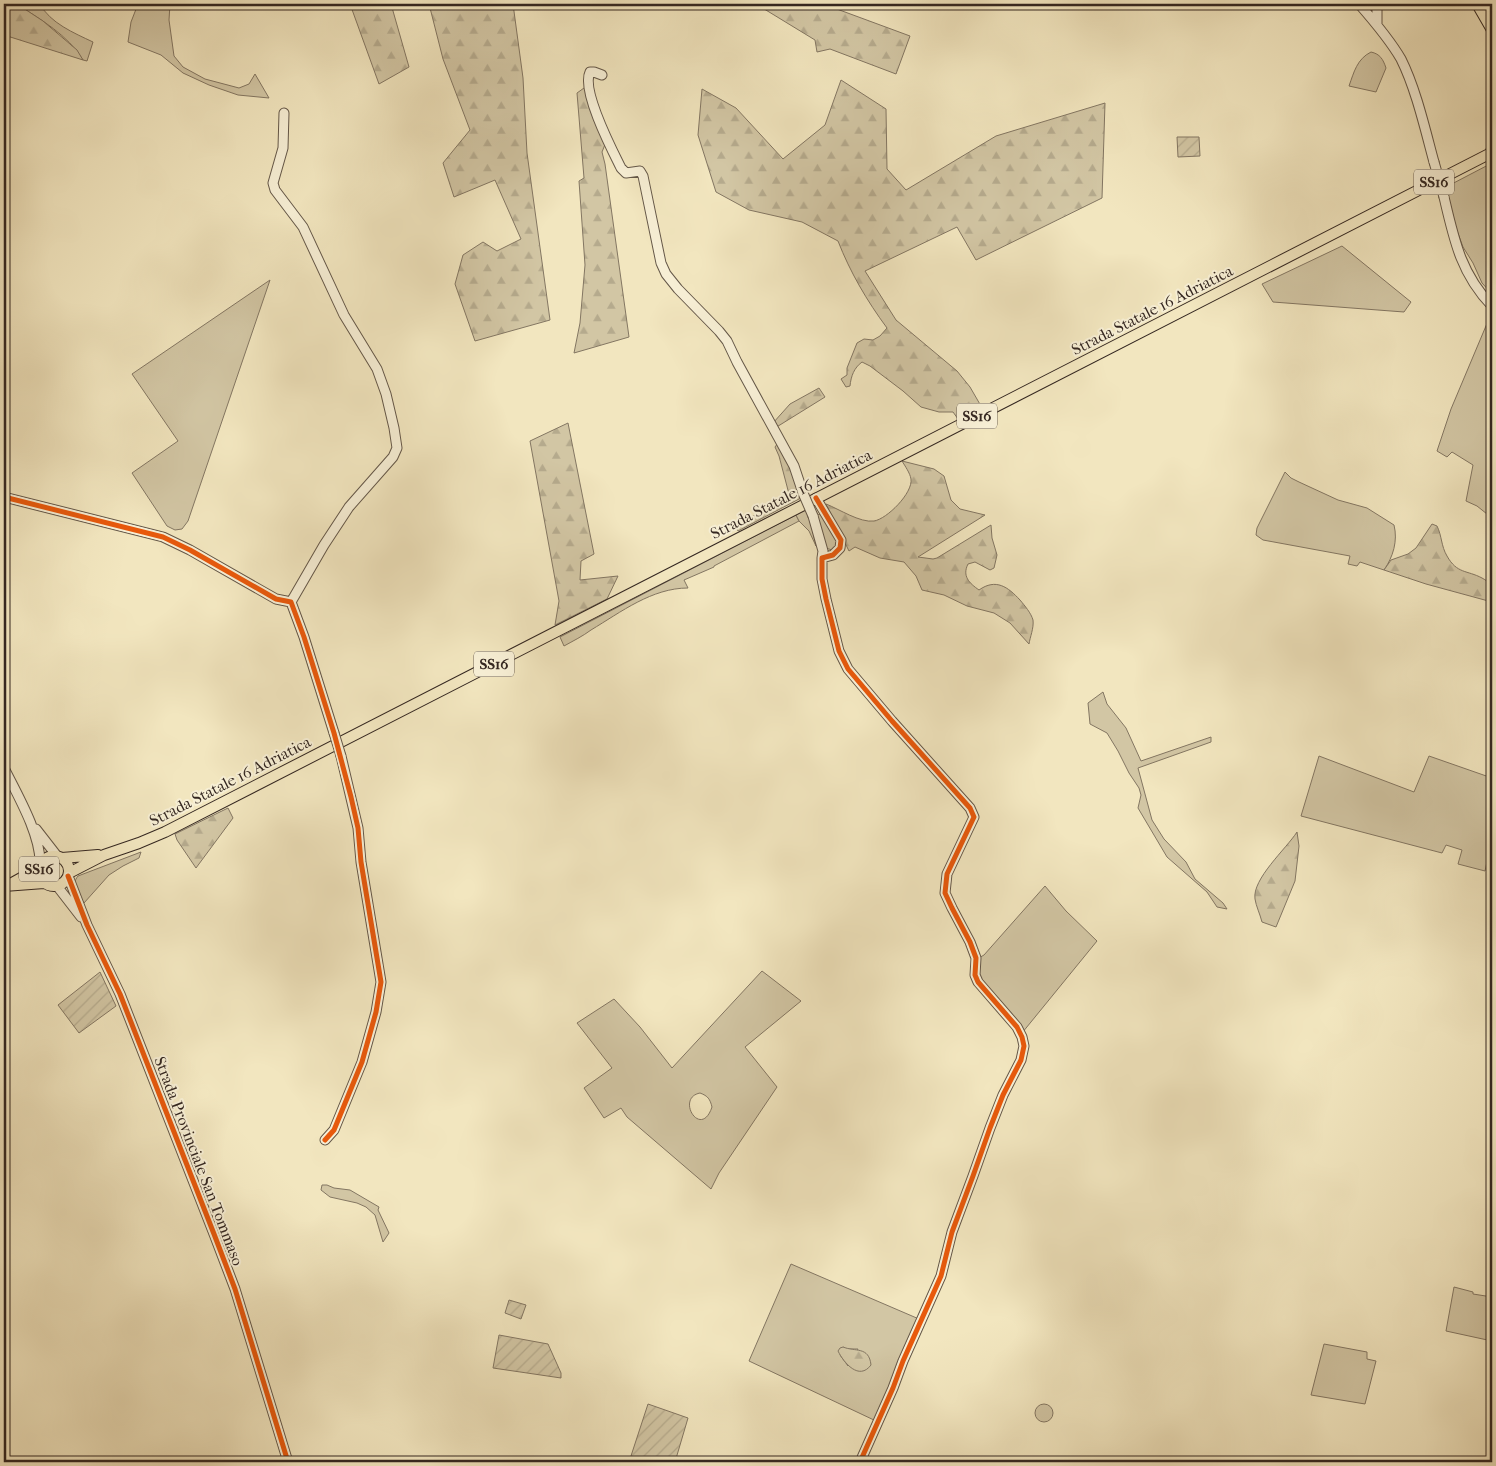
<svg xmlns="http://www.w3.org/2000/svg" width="1496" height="1466" font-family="'IM FELL French Canon',serif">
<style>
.grass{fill:#d2c6a4;stroke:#837662;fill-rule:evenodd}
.forest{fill:url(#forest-firs);stroke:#837662}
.garden{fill:url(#garden-furrows);stroke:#837662}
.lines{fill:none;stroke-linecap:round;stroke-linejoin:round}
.minor-casing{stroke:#645748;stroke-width:11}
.major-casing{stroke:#342721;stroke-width:12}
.minor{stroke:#f7efd5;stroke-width:9}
.major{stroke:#f2e6bf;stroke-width:10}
.minor-bridge-casing{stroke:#645748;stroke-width:11;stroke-linecap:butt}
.minor-bridge{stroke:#f7efd5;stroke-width:9}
.cycleway-casing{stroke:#f7efd5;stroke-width:8}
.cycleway{stroke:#e8590c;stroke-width:5}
.labels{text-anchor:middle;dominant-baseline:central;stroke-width:4;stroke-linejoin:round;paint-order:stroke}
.shield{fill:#f7efd5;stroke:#6e6357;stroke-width:1}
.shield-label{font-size:15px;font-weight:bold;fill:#342721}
.street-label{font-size:16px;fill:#342721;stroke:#f7efd5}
</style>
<defs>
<pattern id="forest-firs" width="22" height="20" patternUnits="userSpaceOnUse" patternTransform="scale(1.25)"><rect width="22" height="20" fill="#d2c6a4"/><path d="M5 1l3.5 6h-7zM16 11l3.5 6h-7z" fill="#b5aa8d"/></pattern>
<pattern id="garden-furrows" width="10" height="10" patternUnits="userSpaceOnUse" patternTransform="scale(1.25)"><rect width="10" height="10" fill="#d2c6a4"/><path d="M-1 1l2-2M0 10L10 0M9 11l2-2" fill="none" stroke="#b5aa8d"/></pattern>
</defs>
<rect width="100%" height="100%" fill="#f2e6bf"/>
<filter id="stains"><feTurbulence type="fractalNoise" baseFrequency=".004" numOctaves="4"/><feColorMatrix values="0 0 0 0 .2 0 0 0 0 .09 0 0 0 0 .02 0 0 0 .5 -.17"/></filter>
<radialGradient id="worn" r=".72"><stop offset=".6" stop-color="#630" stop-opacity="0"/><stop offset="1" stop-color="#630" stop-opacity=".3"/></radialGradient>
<!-- grass -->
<path class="grass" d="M17,4H40C50,23 74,33 93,42L87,61L83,60C68,35 41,20 17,4Z
M138,4H170L169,20L174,56L183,67L205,79L239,88L249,84L255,74L269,98L238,95L209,85L183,73L161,55L128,42L131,22Z
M1371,52C1380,54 1383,59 1386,68L1376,92L1349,86C1354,72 1357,59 1371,52Z
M1492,163V294L1482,283L1473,263L1463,247L1456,228L1446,187Z
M1342,246L1411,302L1404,312L1273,302L1262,284Z
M270,280L188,521L182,529L175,530L167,526L132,473L178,441L132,374Z
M1491,314L1492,315V337L1488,342L1492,345V518L1477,506L1466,501L1473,465L1452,452L1447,457L1437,451L1451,409Z
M1285,472L1291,478L1299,482L1338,500L1367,508L1394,525C1398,541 1393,557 1384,570L1360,562L1357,566L1348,564L1350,556L1263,540L1256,535L1257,528Z
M821,514L823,516L838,541L835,549L832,550L826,548L817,515Z
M796,515L799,521L714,566V567L684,580L688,588C652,588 621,612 591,630C583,636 573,641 564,646L560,637Z
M1103,692L1107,704L1126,728L1141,761L1211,737V742L1138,768L1152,820L1164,839L1186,862L1195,879L1223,903L1227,909L1217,907L1207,892L1167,857L1138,808L1141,795L1139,788L1129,773L1118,751L1107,733L1090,724L1088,703Z
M1319,756L1414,792L1429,756L1492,778V838L1485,871L1458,864L1462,850L1446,845L1442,853L1301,816Z
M141,852L139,858L123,866L109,875L84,903C78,893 70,886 78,876Z
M1045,886L1066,911L1097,941L1022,1033L977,974V959L984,955Z
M762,971L801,1001L745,1047L777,1087L719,1173L711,1189L627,1117L621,1108L604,1118L584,1088L612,1068L577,1023L614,999L640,1027L672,1068ZM700,1093C708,1096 710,1099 712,1107C701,1140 675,1098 700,1093Z
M322,1185H327L334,1188L350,1190L379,1207L378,1210L389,1233L383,1242L375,1215L366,1207L357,1203L330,1197L321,1190Z
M791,1264L919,1319L876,1421L749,1361ZM843,1347L847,1349H858L848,1366L840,1355Z
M1454,1287L1473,1292V1294L1492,1297V1341L1446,1331Z
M1324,1344L1367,1352V1359L1376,1361L1365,1404L1311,1395Z
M1035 1413a9 9 0 1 1 18 0a9 9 0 1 1-18 0Z"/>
<!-- forest -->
<path class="forest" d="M4,4H17L43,21L77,50L83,60L4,35Z
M350,4H391L409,67L379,84Z
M429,4H513L523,78L527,153L550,320L475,341L455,284L463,255L483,242L497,251L521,239L495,180L454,197L443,163L470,130L443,59Z
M756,4H817L826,5L910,36L896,74L830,49L817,52L815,40Z
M841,80L886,109L887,169L906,190L996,136L1105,103L1102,198L976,260L957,227L865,271L896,320L957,371L970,387L981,406L958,419L953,412H939L921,407L903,391L870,366L862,362C854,368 851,376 850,386L846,387L841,379L847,375V368L857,343L864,339L873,340L880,336L887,328C867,301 850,272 838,241L802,222L749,210L716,192L698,135L702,89L736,108L783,159L825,125Z
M584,88L587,90L606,142L602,152L605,164L629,337L574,353L580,323L585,265L579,181L584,178L577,93Z
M819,388L825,397L775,428L773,423L790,404Z
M568,423L594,554L581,561L580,580L618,576L607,599L555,625L559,601L530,441Z
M778,443L788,463L801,498L738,531L735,526C754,516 771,506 789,494L779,456L775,447Z
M902,461L934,469L944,476L951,500L960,509L985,515L918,557L933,559L937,558L991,525L992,538L997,555L994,568L990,570L975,562L968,564C962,576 969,583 979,590C996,578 1008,587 1020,600C1025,606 1031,613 1033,620C1034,628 1030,637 1029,644L1010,623L994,613L967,606L944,595L922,590L916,576L904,562L880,558L855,547L849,551L826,504C839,509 860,523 874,521C887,519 913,493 911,479C910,473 905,466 902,461Z
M806,510L810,519L816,546L809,531L799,521L796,515Z
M1432,524L1437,526C1442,536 1441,546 1447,556C1457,574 1467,570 1482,578C1486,580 1489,583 1492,585V602L1426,584L1384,570L1391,560L1408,554L1416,548Z
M228,808L233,818L196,868L177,840L175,834Z
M1297,832L1299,846L1295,881L1276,927L1262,922C1260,914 1256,906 1255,899C1252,879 1286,849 1297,832Z
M843,1347C855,1352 869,1346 871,1365C859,1381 844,1363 838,1351L840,1348Z"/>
<!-- garden -->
<path class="garden" d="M1177,137H1199L1200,156L1178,157Z
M100,972L116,1006L79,1033L58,1005Z
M509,1300L526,1305L521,1319L505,1313Z
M499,1335L548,1344L561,1373V1378L493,1368Z
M648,1404L688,1418L675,1462H629Z"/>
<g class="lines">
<!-- minor casing -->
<g class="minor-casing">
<path id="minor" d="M1359,4C1373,20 1390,40 1401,59C1416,89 1425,129 1434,162
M1377,25V4
M602,75L594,72H590C581,90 612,150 621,168L626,173L640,171L643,176L661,263L666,274L678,289L719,331L727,341L737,362L794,466L803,493
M284,113L283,148L273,183L275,190L303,227L344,315L377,369L386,394L394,428L397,448L393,457L349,507L324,545L291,602
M1444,197C1454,240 1461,274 1492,306
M4,497L163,537L190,550L276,599L291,602L304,637L334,733
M816,498L841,540L840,548L833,555L822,558V579L826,599L839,651L848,669L892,721L970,808L974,817L947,874L945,893L952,908L970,942L976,958L975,975L978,982L1017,1027L1022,1037L1024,1046L1021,1060L1003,1095L990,1128L973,1176L952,1232L941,1276L903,1361L893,1388L860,1462
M813,516L823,551L822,558
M4,768C17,794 41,835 40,864
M36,829L57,856
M68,876L87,925L120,994L214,1234L235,1289L288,1462
M57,886L81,917
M325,1140L334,1130L362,1062L376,1012L381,982L361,862L358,828L341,756"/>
</g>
<!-- major casing -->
<g class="major-casing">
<path id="major" d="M1477,4L1492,30
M39 871a15 15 0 1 1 30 0a15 15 0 1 1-30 0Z
M62,858L98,855
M69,873L104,855L139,843L165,832L1489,154L1492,150
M12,883L39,868
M4,886L44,883"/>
</g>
<!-- minor -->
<use href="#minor" class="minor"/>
<!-- major -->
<use href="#major" class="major"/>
<!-- minor-bridge casing -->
<g class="minor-bridge-casing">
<path id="minor-bridge" d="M1434,162L1444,197
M803,493L813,516
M334,733L341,756"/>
</g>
<!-- minor-bridge -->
<use href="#minor-bridge" class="minor-bridge"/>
<!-- cycleway casing -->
<g class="cycleway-casing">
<path id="cycleway" d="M4,497L163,537L190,550L276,599L291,602L304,637L334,733L351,797L358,828L361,862L381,982L376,1012L362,1062L334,1130L325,1140
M816,498L841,540L840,548L833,555L822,558V579L826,599L839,651L848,669L892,721L970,808L974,817L947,874L945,893L952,908L970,942L976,958L975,975L978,982L1017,1027L1022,1037L1024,1046L1021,1060L1003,1095L990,1128L973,1176L952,1232L941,1276L903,1361L893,1388L860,1462
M68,876L87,925L120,994L214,1234L235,1289L288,1462"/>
</g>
<!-- cycleway -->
<use href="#cycleway" class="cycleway"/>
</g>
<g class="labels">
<!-- shield labels -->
<g class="shield">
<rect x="1414" y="169.5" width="40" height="25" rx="4"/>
<rect x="957" y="403.5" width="40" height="25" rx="4"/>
<rect x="474" y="651.5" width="40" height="25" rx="4"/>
<rect x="19" y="856.5" width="40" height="25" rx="4"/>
</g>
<g class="shield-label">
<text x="1434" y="182">SS16</text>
<text x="977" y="416">SS16</text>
<text x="494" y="664">SS16</text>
<text x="39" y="869">SS16</text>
</g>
<!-- street labels -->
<g class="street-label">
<text transform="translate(1152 310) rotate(-27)">Strada Statale 16 Adriatica</text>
<text transform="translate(791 494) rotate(-27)">Strada Statale 16 Adriatica</text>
<text transform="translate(230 781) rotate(-27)">Strada Statale 16 Adriatica</text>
<text transform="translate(199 1161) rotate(69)">Strada Provinciale San Tommaso</text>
</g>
</g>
<!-- margin -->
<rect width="1496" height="1466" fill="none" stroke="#f2e6bf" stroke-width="20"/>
<rect x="5" y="5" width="1486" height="1456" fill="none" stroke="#342721" stroke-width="2.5"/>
<rect x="10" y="10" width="1476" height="1446" fill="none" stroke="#342721"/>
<rect width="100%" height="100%" filter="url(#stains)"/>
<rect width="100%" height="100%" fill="url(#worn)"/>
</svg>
